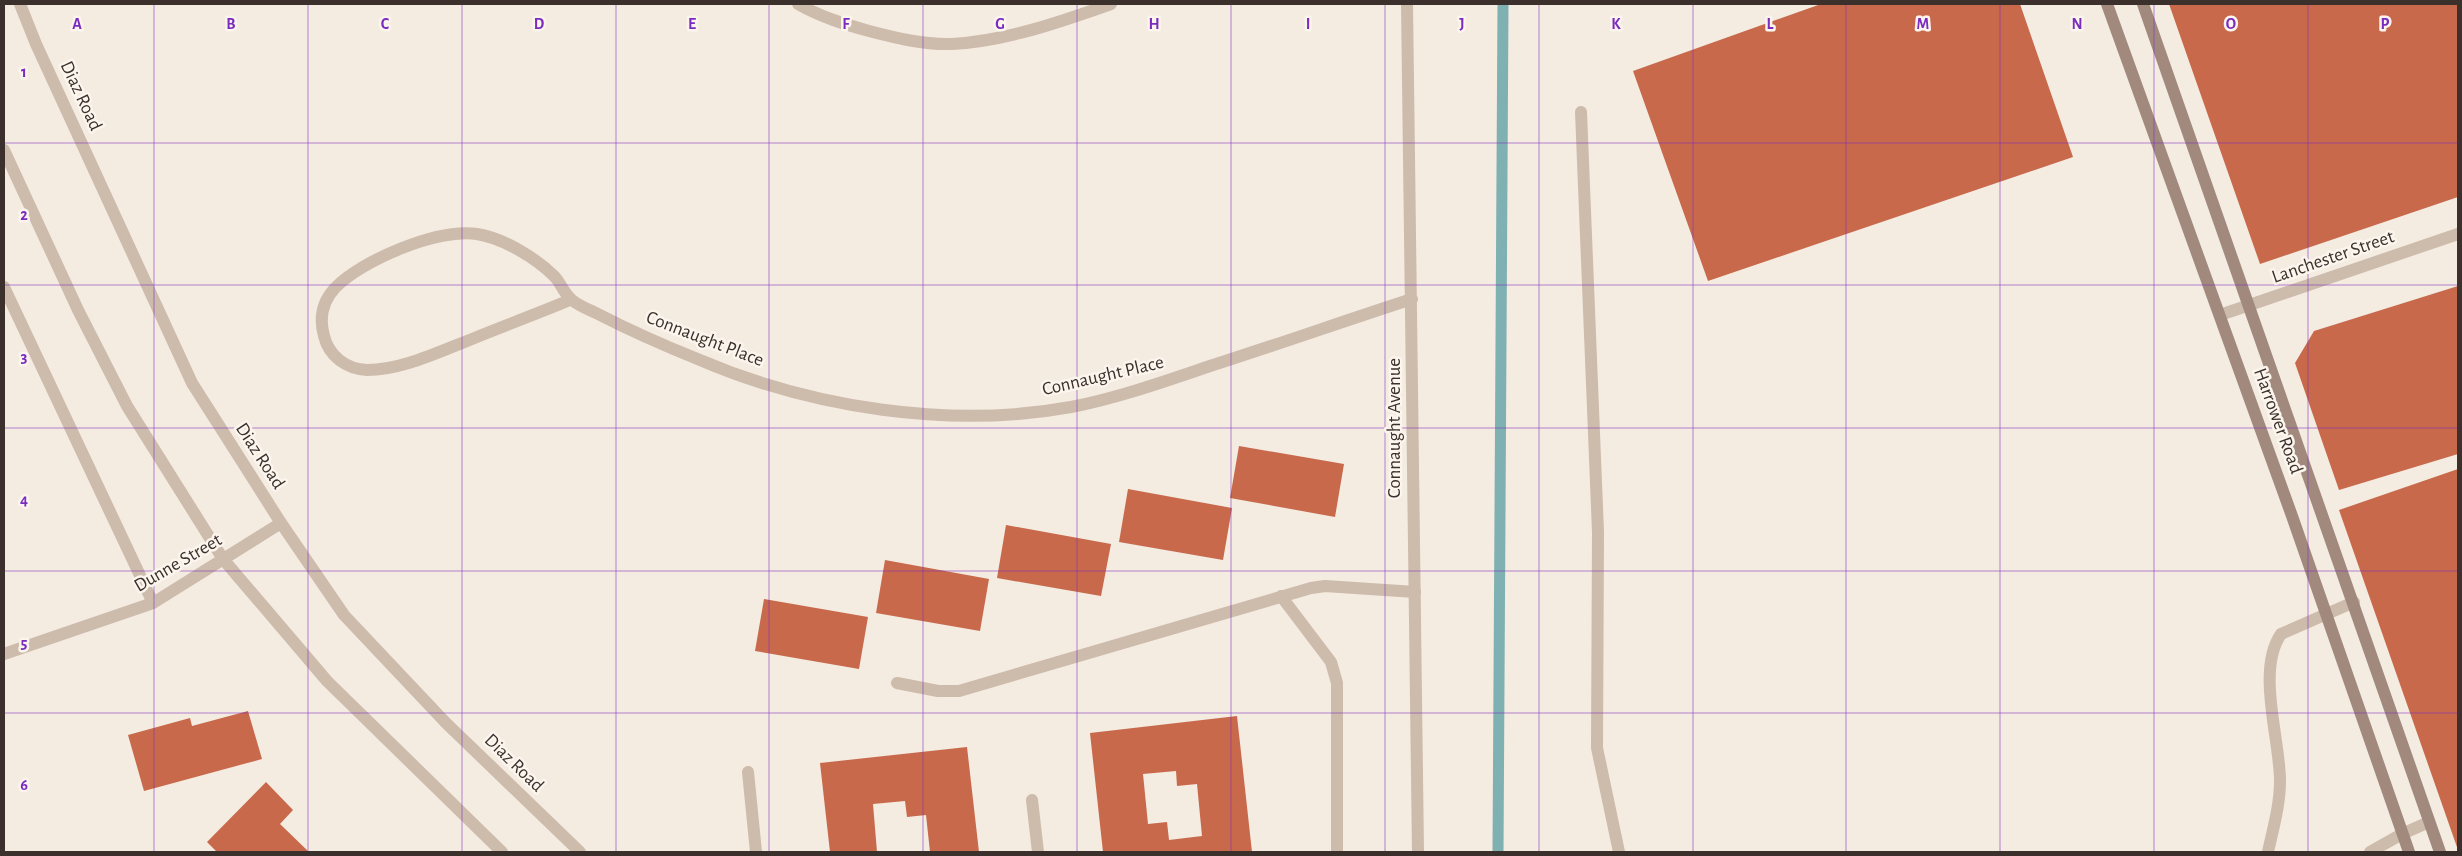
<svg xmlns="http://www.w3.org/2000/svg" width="2462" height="856" font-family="'Alegreya Sans',sans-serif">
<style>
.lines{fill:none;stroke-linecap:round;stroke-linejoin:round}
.stream{stroke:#7fb0b2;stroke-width:11}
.building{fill:#c8694b;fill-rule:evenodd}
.service{stroke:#cdbbac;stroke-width:12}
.minor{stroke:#cdbbac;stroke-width:12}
.tertiary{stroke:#cdbbac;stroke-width:12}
.secondary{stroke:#a18a7d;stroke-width:12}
.grid{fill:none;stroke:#7b2cbf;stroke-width:1;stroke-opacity:0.55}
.labels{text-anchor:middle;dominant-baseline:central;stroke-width:5;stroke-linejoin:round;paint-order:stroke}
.street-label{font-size:19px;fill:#3b302b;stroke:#fbf5ee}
.grid-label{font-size:16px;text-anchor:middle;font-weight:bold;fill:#7b2cbf;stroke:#fbf5ee;stroke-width:5;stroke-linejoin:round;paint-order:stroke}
</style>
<rect width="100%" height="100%" fill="#f4ebe1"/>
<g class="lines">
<!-- stream -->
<path class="stream" d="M1498,852L1503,4"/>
</g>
<!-- building -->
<path class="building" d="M1821,4H2020L2073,157L1708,281L1633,71Z
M2169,4H2458V197L2260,264Z
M2458,286V454L2339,490L2295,363L2314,331Z
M1239,446L1344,464L1335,517L1230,498Z
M2458,469V850L2339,510Z
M1128,489L1232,508L1223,560L1119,542Z
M1006,525L1111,544L1101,596L997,578Z
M885,560L989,579L980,631L876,613Z
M764,599L868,617L859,669L755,651Z
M248,711L262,759L144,791L128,735L190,718L192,726Z
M1237,716L1252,852H1103L1090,733ZM1176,771L1177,786L1197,784L1202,836L1169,840L1167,822L1148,824L1143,774Z
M967,747L979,852H930L926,815L907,817L905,801L873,804L877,852H830L820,763Z
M266,782L293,810L280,824L309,852H217L207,842Z"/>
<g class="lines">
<!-- service -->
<path class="service" d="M1581,112L1598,532L1597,748L1619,852
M1281,596L1331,662L1337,683V852
M897,683L938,691H959L1311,588L1325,586L1415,592
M748,772L756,852
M1032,800L1038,852
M2268,852C2273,829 2280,805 2280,781C2280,739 2256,670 2281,634L2354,602
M2370,852L2402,834L2429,822"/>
<!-- minor -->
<path class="minor" d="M798,4C821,17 844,24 869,31C896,38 924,45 952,44C1006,41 1060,22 1111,4
M1407,4L1418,852
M4,287L153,603
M570,300C536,314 501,327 467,341C436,353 401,370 367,370C346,369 329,356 324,336C319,318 322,302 335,288C362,260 438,228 477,234C503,238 536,258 554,276C561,283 564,294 572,300C579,306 590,310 598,314C631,331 665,346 700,360C812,408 951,429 1071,407C1117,398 1163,382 1207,367C1276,345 1344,321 1412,299
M2220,315L2458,234
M4,654L153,603L281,523"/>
<!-- tertiary -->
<path class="tertiary" d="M20,4L36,44L192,383L281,523L344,615L446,723L580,852
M4,150L78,310L127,406L223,559L327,681L502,852"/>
<!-- secondary -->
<path class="secondary" d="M2107,4L2292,516L2409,852
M2143,4C2241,287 2342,569 2440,852"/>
</g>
<!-- grid -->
<path class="grid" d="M154,4V852M308,4V852M462,4V852M616,4V852M769,4V852M923,4V852M1077,4V852M1231,4V852M1385,4V852M1539,4V852M1693,4V852M1846,4V852M2000,4V852M2154,4V852M2308,4V852M4,143H2458M4,285H2458M4,428H2458M4,571H2458M4,713H2458"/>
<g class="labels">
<!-- street labels -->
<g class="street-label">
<text transform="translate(81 96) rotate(65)">Diaz Road</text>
<text transform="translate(2333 257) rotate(-19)">Lanchester Street</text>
<text transform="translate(705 339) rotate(21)">Connaught Place</text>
<text transform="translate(1103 376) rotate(-13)">Connaught Place</text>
<text transform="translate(2278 421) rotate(70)">Harrower Road</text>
<text transform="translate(1394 428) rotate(-90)">Connaught Avenue</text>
<text transform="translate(260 456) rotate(57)">Diaz Road</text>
<text transform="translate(178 563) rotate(-30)">Dunne Street</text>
<text transform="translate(514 763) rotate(44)">Diaz Road</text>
</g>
</g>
<g class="grid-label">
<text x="77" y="29">A</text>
<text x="231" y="29">B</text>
<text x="385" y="29">C</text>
<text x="539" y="29">D</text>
<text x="692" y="29">E</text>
<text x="846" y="29">F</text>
<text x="1000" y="29">G</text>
<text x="1154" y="29">H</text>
<text x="1308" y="29">I</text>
<text x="1462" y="29">J</text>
<text x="1616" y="29">K</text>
<text x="1770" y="29">L</text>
<text x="1923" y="29">M</text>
<text x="2077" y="29">N</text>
<text x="2231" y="29">O</text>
<text x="2385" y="29">P</text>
<text x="24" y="77">1</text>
<text x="24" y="220">2</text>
<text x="24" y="362">3</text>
<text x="24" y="505">4</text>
<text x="24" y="648">5</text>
<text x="24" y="790">6</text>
</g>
<!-- border -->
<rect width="2462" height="856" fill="none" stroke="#3b302b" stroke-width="10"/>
</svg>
